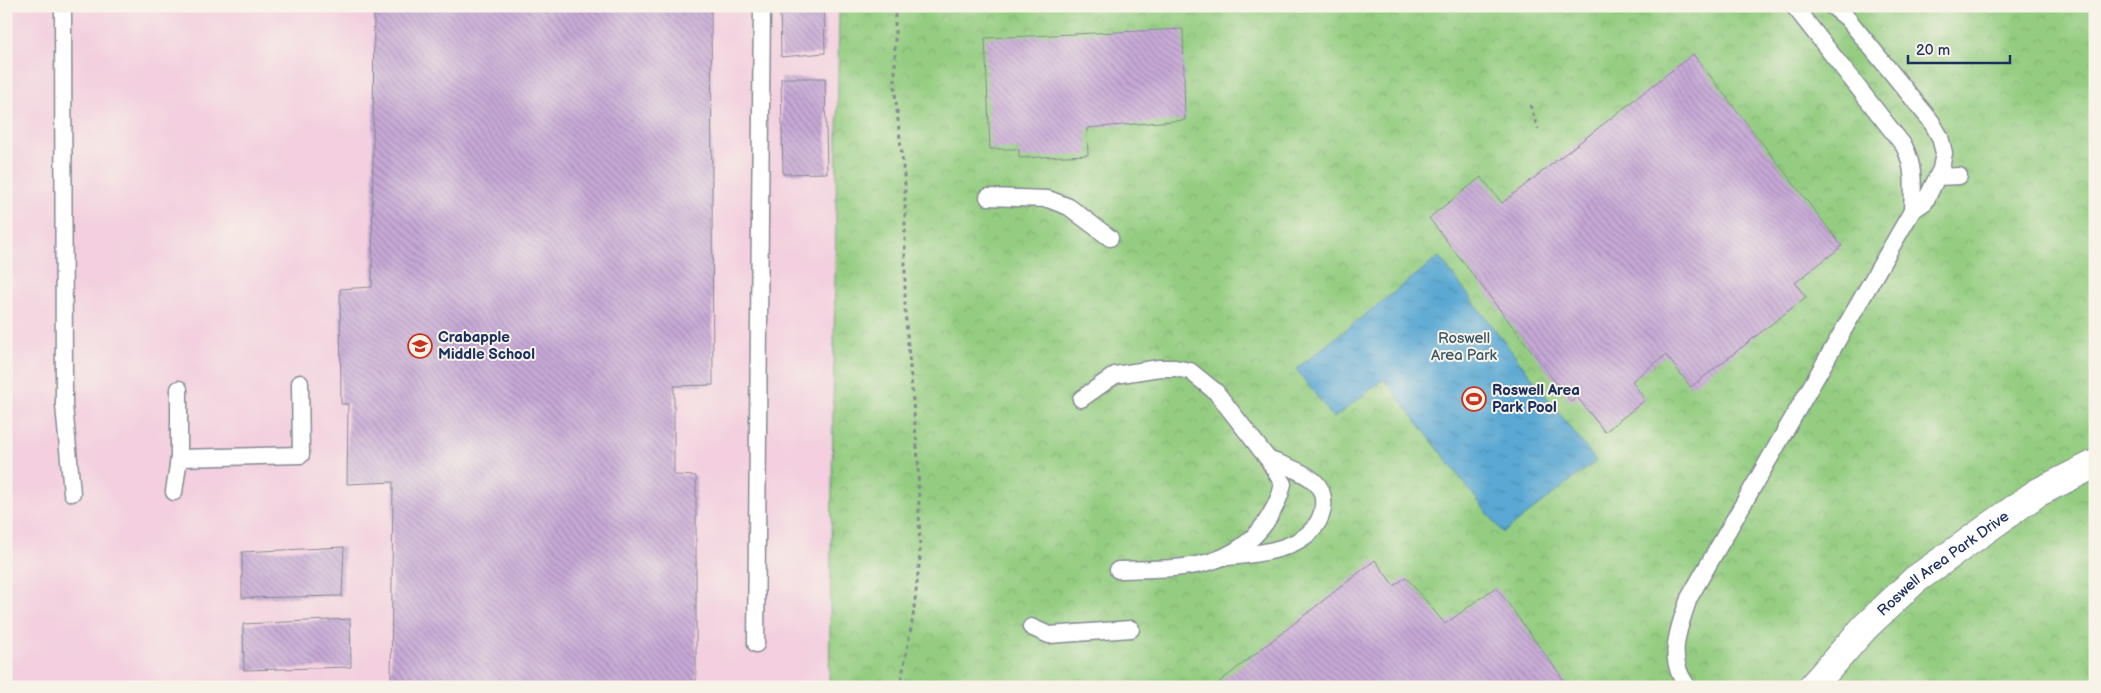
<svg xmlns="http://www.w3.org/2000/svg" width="2101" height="693" font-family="'Balsamiq Sans',sans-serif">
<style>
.built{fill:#f3cfdf}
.park{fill:url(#park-crowns);stroke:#587e70}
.water{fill:url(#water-ripples);stroke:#3a6c98}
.building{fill:url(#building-back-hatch)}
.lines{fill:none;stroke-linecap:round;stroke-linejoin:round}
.lane-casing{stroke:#868a94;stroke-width:19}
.street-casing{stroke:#868a94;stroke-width:30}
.path{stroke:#868a94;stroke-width:3;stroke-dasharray:4 4;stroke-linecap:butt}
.lane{stroke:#fff;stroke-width:16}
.street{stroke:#fff;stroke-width:28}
.labels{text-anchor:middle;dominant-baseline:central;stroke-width:4;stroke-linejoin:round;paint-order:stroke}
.poi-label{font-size:15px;font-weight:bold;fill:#1b2f5e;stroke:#f7f3e8;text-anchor:start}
.park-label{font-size:15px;fill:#395667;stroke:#f7f3e8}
.street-label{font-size:15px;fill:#1b2f5e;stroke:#f7f3e8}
</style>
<defs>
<pattern id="park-crowns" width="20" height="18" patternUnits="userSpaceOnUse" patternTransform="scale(1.25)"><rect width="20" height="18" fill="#94cd81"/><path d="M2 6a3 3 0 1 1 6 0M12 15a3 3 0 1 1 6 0" fill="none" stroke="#7fb072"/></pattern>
<pattern id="water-ripples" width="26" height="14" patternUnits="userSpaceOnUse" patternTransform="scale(1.25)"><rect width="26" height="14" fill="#5aa8d3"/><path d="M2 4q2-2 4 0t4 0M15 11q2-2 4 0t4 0" fill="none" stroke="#4a89ae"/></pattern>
<pattern id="building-back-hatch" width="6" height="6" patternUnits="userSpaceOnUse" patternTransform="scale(1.25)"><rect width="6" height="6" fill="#c7a9d6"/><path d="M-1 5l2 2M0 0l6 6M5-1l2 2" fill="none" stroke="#a18ab1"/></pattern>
</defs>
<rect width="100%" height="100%" fill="#f7f3e8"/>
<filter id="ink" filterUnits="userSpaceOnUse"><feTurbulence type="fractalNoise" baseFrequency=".02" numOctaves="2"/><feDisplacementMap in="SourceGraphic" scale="10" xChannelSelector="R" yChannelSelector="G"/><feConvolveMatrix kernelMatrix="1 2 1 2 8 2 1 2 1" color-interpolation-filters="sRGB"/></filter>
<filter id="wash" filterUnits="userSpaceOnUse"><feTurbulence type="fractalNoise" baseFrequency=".0096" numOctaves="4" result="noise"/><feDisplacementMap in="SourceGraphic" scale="20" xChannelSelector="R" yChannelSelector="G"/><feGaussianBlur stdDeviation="1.12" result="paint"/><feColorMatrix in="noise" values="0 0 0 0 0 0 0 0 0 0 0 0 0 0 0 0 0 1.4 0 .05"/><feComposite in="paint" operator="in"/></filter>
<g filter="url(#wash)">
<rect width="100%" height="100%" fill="#f1e4c9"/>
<!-- built -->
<path class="built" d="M6,6H839L829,687H6Z"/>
<!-- park -->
<path class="park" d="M839,6H2095V687H829Z"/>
<!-- water -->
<path class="water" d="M1439,257L1596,461L1503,533L1384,379L1334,418L1296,369Z"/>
<g id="blocks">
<!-- building -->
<path class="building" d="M374,6H711L713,385L674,386V475L696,476V687H391L393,482L347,484L348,404H341L340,289L372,287Z
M780,6H824L825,53L781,57Z
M1183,29L1185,120L1087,128L1088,155L1019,158V149H990L985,38Z
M1693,54L1842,246L1795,283L1806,297L1691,387L1666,355L1632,381L1645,400L1605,432L1577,397L1571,402L1429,218L1481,177L1502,203Z
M781,78H825L827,173L783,174Z
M344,547L342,596L242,598V552Z
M1375,560L1394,586L1406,577L1445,624L1496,587L1569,687H1213Z
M350,619L351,667L244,670L243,624Z"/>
</g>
</g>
<g filter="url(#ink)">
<use href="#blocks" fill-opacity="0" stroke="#868a94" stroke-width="1"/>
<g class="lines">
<!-- lane casing -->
<g class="lane-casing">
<path id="lane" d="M63,6L64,405L72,493
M1832,6L1847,18L1931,121L1940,137L1944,153L1941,169L1925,202L1912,211
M1937,177L1959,176
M988,197L1048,199L1069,207L1110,238
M1081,399L1115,375L1159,368H1175L1190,371L1216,392L1268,459L1283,484C1280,499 1274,509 1266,522C1230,573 1174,568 1118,570
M179,458L301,455L300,383
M174,492L179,458V389
M1227,557C1260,554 1316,549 1323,508C1324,499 1322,489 1316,483C1304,471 1282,465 1268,459
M1031,627L1049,635L1131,629
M756,644L762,6
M1688,687C1665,659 1679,628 1689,598L1912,211C1913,187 1915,167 1904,146L1794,6"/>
</g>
<!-- street casing -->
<g class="street-casing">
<g id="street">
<path id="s1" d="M1812,687L1865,627L1915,580L2037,493L2095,464"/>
</g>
</g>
<!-- path -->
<path class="path" d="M895,6V92L905,185V310L918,459L920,557L913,617L900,687
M1530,105L1538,129"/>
<!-- lane -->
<use href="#lane" class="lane"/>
<!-- street -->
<use href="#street" class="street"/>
</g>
</g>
<!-- icons -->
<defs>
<g id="school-ring" transform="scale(1.25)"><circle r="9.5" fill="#f7f3e8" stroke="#c8321e" stroke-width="1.5"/><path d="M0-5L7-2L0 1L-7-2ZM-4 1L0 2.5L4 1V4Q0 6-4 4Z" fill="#c8321e"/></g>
<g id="stadium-ring" transform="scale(1.25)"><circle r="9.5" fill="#f7f3e8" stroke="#c8321e" stroke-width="1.5"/><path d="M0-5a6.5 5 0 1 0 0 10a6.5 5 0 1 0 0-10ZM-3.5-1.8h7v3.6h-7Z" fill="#c8321e"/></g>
</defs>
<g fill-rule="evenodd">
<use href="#school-ring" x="420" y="346"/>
<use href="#stadium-ring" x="1474" y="399"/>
</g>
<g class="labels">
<!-- poi labels -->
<g class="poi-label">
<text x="438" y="337">Crabapple<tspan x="438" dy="17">Middle School</tspan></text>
<text x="1492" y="390">Roswell Area<tspan x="1492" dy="17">Park Pool</tspan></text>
</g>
<!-- park labels -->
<g class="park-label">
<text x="1464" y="338">Roswell<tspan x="1464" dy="17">Area Park</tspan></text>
</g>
<!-- street labels -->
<g class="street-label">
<text stroke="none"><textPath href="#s1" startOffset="181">Roswell Area Park Drive</textPath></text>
</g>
</g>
<!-- margin -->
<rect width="2101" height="693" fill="none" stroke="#f7f3e8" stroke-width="25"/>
<!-- scale -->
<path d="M1908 55v8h102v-8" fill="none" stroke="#1b2f5e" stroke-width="2.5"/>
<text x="1916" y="55" font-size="15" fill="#1b2f5e" stroke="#f7f3e8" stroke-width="4" paint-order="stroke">20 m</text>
</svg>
